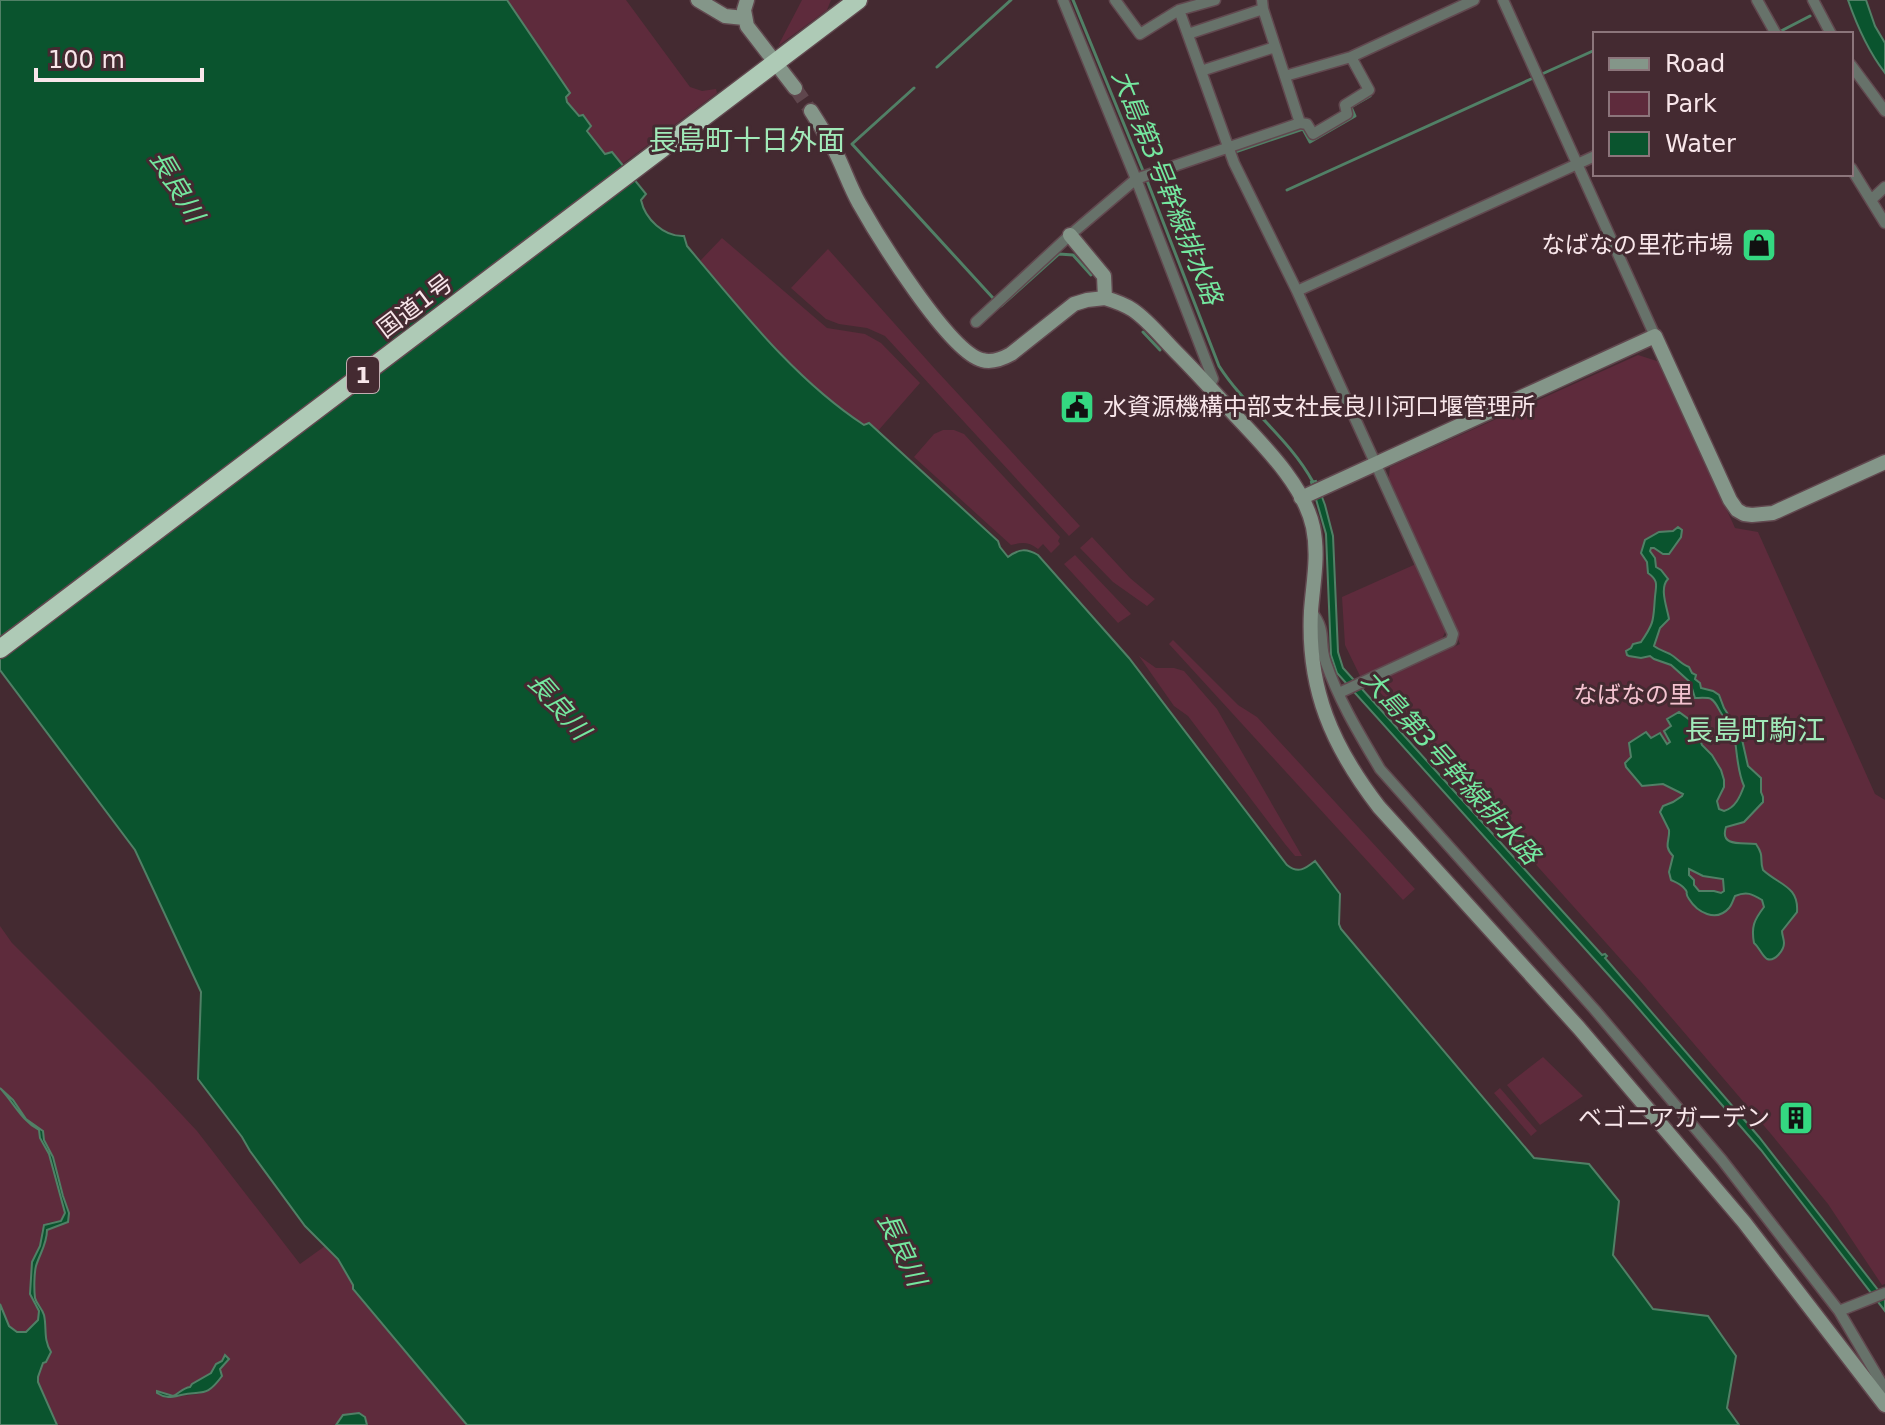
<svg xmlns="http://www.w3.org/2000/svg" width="1885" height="1425" font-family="'DejaVu Sans','Noto Sans JP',sans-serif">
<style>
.green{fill:#5e2b3c;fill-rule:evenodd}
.water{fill:#0a542e;stroke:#518066;stroke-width:2;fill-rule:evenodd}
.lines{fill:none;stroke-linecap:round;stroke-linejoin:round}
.stream{stroke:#518066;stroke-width:3}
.secondary-tunnel{stroke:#5f464d;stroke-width:14;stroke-dasharray:14 7;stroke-linecap:butt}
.street-casing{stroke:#61484f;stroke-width:13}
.secondary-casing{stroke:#61484f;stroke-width:17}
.highway-casing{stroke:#61484f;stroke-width:21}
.street{stroke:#67726a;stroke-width:10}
.secondary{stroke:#849689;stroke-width:14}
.highway{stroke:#aecab6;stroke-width:18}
.labels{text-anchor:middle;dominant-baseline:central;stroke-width:6;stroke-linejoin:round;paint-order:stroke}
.shield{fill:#442a31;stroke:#c2aeb2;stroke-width:2}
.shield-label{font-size:22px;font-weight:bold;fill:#f8e6ea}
.poi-label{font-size:24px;fill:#f8e6ea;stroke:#442a31;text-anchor:end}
.street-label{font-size:24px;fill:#f8e6ea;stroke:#442a31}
.park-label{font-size:24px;fill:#f4c3d0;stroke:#442a31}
.water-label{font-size:26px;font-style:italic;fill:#74e79f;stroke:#442a31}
.quarter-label{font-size:28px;fill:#a1eab9;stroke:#442a31}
</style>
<rect width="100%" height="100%" fill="#442a31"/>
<!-- green -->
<path class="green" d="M507,0H626L690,87L702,91L716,89L717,93L621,165L612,152L605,154L587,131L588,128L567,102L566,97L569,95Z
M802,0H831L827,10L778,46Z
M722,238L827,328L865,334L881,343L920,383L877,432L869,424L864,426C800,382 750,320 700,261Z
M828,249L935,369L1080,526L1069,536L885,336L867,328L839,324L826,319L791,288Z
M1638,355L1660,362L1735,528L1758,532L1875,794L1885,800V1284L1882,1285L1828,1204L1771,1134L1641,982L1513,839L1515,831L1492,817L1378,690V682L1460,644L1388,484L1390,467Z
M943,430H954L964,434L1060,537L1058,541L1060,544L1051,553L1043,544L1038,549C1029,542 1022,542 1011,545L914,457L934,434Z
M1092,537L1130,578L1155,599L1147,606L1113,582L1080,548Z
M1075,555L1131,614L1118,623L1064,564Z
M1416,564L1446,630L1442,639L1360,676L1345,645L1342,597Z
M1173,640L1238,705L1257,717L1415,889L1403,900L1169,644Z
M1139,656L1156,668H1174L1184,671L1217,709L1302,856H1295L1285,844L1188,716L1174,706Z
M0,926L12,943L154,1085L197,1131L300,1264L325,1246L338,1259L353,1285V1289L467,1425H367L359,1413L343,1415L336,1425H57L38,1382C37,1371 44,1361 51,1352C43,1337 47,1329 44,1315C42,1305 42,1312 37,1304C34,1298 34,1274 36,1266C40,1253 47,1245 47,1230L54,1226H59L69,1213C63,1196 59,1179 54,1162C51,1150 44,1143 43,1131L26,1119L11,1100C19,1113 25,1123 39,1129L40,1138L49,1154L65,1213L61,1221L49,1222L41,1231L40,1246L32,1262L34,1304L39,1312V1320L26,1332H17L9,1326L0,1304ZM229,1359L220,1369L218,1381L214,1386L199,1394L167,1398L162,1396L158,1391L173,1397L211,1373L222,1361Z
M1543,1057L1583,1096L1540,1125L1507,1085Z
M1500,1088L1537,1131L1531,1136L1494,1093Z"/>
<!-- water -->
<path class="water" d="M0,0H507L570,93L566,97L567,102L579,116L583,115L591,126L587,131L605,154L612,152L646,194L641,200C645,219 664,237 684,236L687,246C741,310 794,379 864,425L869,423L998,541L1000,547L1008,557C1019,549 1026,548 1038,555L1129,658L1287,865C1298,874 1305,869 1315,861L1340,894L1339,924L1341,929L1534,1158L1589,1164L1619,1201L1613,1255L1653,1309L1708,1316L1736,1356L1727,1408L1739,1425H467L353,1289V1285L338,1259L305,1226L250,1151L242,1137L198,1079L201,992L135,850L0,670Z
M1848,0H1866L1875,26L1885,43V73C1868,51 1857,26 1848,0Z
M1316,481L1325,505L1333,536L1338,652L1343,668L1602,955L1605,954L1607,956L1605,958L1759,1137L1885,1299V1311L1761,1150L1632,1001L1337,673L1331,655L1326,534L1311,482Z
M1678,527L1682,530L1681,537L1669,554H1663L1654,548H1651L1650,551L1655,558L1656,567L1661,570L1668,579C1659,588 1667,607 1669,619L1660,628L1654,646C1659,650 1664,651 1670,654C1677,658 1681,664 1689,667L1692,673L1696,675L1695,679L1700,683L1701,688L1713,691L1719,695L1724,708L1741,735L1748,766L1761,778V792L1763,797V802L1744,822L1726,827C1719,848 1744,842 1756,844C1765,857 1759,859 1763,870C1779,885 1799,886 1797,912L1782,931C1782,935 1784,939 1784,943C1784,950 1775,962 1767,959C1762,956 1759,947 1754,943C1751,927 1754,920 1764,907L1762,900C1752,894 1747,891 1735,896C1733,900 1732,905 1729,908C1716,923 1697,912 1689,899C1683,890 1691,895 1683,887C1680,884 1675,882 1671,880L1669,872L1673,856C1663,846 1670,841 1669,830L1660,812L1663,806L1673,802L1682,796L1683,794L1663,784L1642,786L1626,767L1625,763L1631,757L1629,743L1646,732L1651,738L1660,733L1667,744L1670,742L1664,731L1671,726L1667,719L1679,712L1694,723L1702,745L1712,755L1721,770L1724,780V787L1717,801L1719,809L1724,811C1735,808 1740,797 1744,786C1734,764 1739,738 1728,717H1724C1719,712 1717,702 1711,699C1708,697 1699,698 1695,698L1690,682L1671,665L1654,659L1650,656L1641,658L1629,656L1627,655L1626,651L1631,648L1633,644L1641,642C1655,622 1653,620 1655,597C1656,585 1659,581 1648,573L1647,562L1641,553L1645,540L1659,532L1673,531ZM1689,869L1703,876L1723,879L1724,891L1721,893L1714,891H1699L1694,885V880L1689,875Z
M0,1088L13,1100L26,1119L43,1131L44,1140L53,1157L63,1196L69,1213L68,1222L47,1230C47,1244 40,1253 36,1266C34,1274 34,1290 35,1298C37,1305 42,1308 44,1315C47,1328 43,1339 51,1352L46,1362L43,1363L38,1377V1382L57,1425H0V1304L9,1326L17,1332H26L38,1320L39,1311L30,1294L32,1262L40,1246L44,1225L61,1221L65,1213L49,1154L40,1138L39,1130C21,1120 14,1103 0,1088Z
M225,1355L229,1359L220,1369L222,1376C206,1398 203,1390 181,1395C172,1397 166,1399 157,1393V1391L173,1396C179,1394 182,1388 190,1387L192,1384L211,1373L216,1364L222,1361Z
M359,1413L365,1417L367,1425H336L343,1415Z"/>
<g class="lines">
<!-- stream -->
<path class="stream" d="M1073,0L1148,183L1219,366C1246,408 1289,438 1313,482
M1781,31L1810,16
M1629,34H1630
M937,67L1011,0
M1542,74L1595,50
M914,88L852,144L993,298
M1235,152L1303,129L1310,142L1355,116L1351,107L1370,96
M1287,190L1531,79
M1001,306L1059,254L1073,255L1091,275
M1143,332L1160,350"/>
<!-- secondary-tunnel -->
<path class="secondary-tunnel" d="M795,88L811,111"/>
<!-- street casing -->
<g class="street-casing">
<path id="street" d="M1063,0L1136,179L1213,379L1209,387
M1115,0L1140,34L1179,10
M1215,0L1179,10L1234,163L1297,291L1453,634L1451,641L1339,693
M1503,0L1655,336
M1757,0L1776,34
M1813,0L1831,34
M1188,34L1263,9
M1851,65L1885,111
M1201,71L1275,47
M1285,76L1351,57L1474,0
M1300,123L1307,124L1313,134L1347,114L1345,105L1369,90L1351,57
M1851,168L1885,223
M1871,200L1885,187
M1297,291L1595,156
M976,322L1070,235L1136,179L1300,123L1263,9L1262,0
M1311,611C1328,632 1318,642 1326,663C1339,701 1360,735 1380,769L1595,1010L1722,1160L1839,1311L1885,1389
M1839,1311L1885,1293"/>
</g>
<!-- secondary casing -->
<g class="secondary-casing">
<path id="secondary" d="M698,0L725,16L744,18
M747,0L744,10L747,26L795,88
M811,111C820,125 828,138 836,153C844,169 850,187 859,203C877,235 949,352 982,360C992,363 1002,359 1011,354L1074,304L1087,300L1105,298
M1070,235L1104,276L1105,298C1115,301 1124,304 1133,310C1149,321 1162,338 1176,352C1196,372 1215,393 1234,414C1263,445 1304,485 1313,527C1319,556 1313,583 1311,611C1307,689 1332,746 1379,807L1579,1028L1744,1222L1885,1405
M1301,498L1655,336L1730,500L1737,510L1744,514L1752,515L1773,513L1885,462"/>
</g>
<!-- highway casing -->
<g class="highway-casing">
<path id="highway" d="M0,649L858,0"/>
</g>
<!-- street -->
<use href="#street" class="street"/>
<!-- secondary -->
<use href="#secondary" class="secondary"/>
<!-- highway -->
<use href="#highway" class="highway"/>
</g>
<!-- icons -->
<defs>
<g id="shop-square" transform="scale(1.8)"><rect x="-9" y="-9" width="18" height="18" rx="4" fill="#34d881" stroke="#442a31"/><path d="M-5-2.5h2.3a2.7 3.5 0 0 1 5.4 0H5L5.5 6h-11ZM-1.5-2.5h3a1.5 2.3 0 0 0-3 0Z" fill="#111"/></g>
<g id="civic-square" transform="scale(1.8)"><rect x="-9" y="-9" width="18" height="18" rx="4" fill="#34d881" stroke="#442a31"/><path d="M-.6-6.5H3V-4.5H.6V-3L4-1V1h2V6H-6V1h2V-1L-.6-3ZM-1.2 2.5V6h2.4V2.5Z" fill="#111"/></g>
<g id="building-square" transform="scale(1.8)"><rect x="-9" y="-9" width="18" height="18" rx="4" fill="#34d881" stroke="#442a31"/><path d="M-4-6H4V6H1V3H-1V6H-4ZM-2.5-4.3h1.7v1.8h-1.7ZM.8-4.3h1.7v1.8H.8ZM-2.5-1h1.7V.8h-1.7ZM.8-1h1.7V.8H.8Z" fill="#111"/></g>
</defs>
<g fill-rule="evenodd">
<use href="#shop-square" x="1759" y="245"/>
<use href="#civic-square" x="1077" y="407"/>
<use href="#building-square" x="1796" y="1118"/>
</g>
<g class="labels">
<!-- shield labels -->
<rect class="shield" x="347" y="357" width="32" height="36" rx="6"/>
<g class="shield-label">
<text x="363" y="375">1</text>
</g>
<!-- poi labels -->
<g class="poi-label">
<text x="1733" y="245">なばなの里花市場</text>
<text x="1103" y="407" text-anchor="start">水資源機構中部支社長良川河口堰管理所</text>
<text x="1770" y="1118">ベゴニアガーデン</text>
</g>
<!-- street labels -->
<g class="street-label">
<text transform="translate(415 306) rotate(-37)">国道1号</text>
</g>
<!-- park labels -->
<g class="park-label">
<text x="1633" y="695">なばなの里</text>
</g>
<!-- water labels -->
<g class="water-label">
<text transform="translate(177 186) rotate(59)">長良川</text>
<text transform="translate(1167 187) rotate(68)">大島第3号幹線排水路</text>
<text transform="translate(559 706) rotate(49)">長良川</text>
<text transform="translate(1451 767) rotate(48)">大島第3号幹線排水路</text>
<text transform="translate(902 1249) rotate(65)">長良川</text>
</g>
<!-- quarter labels -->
<g class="quarter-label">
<text x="747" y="140">長島町十日外面</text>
<text x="1755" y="730">長島町駒江</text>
</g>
</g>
<!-- legend -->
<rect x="1593" y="32" width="260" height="144" fill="#442a31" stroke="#8c757b" stroke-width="2"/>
<rect x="1609" y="58" width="40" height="12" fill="#849689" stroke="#8c757b" stroke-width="2"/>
<text x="1665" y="72" font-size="24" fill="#f8e6ea">Road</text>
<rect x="1609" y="92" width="40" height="24" fill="#5e2b3c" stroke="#8c757b" stroke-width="2"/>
<text x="1665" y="112" font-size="24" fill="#f8e6ea">Park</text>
<rect x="1609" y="132" width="40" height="24" fill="#0a542e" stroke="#8c757b" stroke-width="2"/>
<text x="1665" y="152" font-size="24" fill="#f8e6ea">Water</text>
<!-- scale -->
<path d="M36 68v12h166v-12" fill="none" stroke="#f8e6ea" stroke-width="4"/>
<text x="48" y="68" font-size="24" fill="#f8e6ea" stroke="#442a31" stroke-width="6" paint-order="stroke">100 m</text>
</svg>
